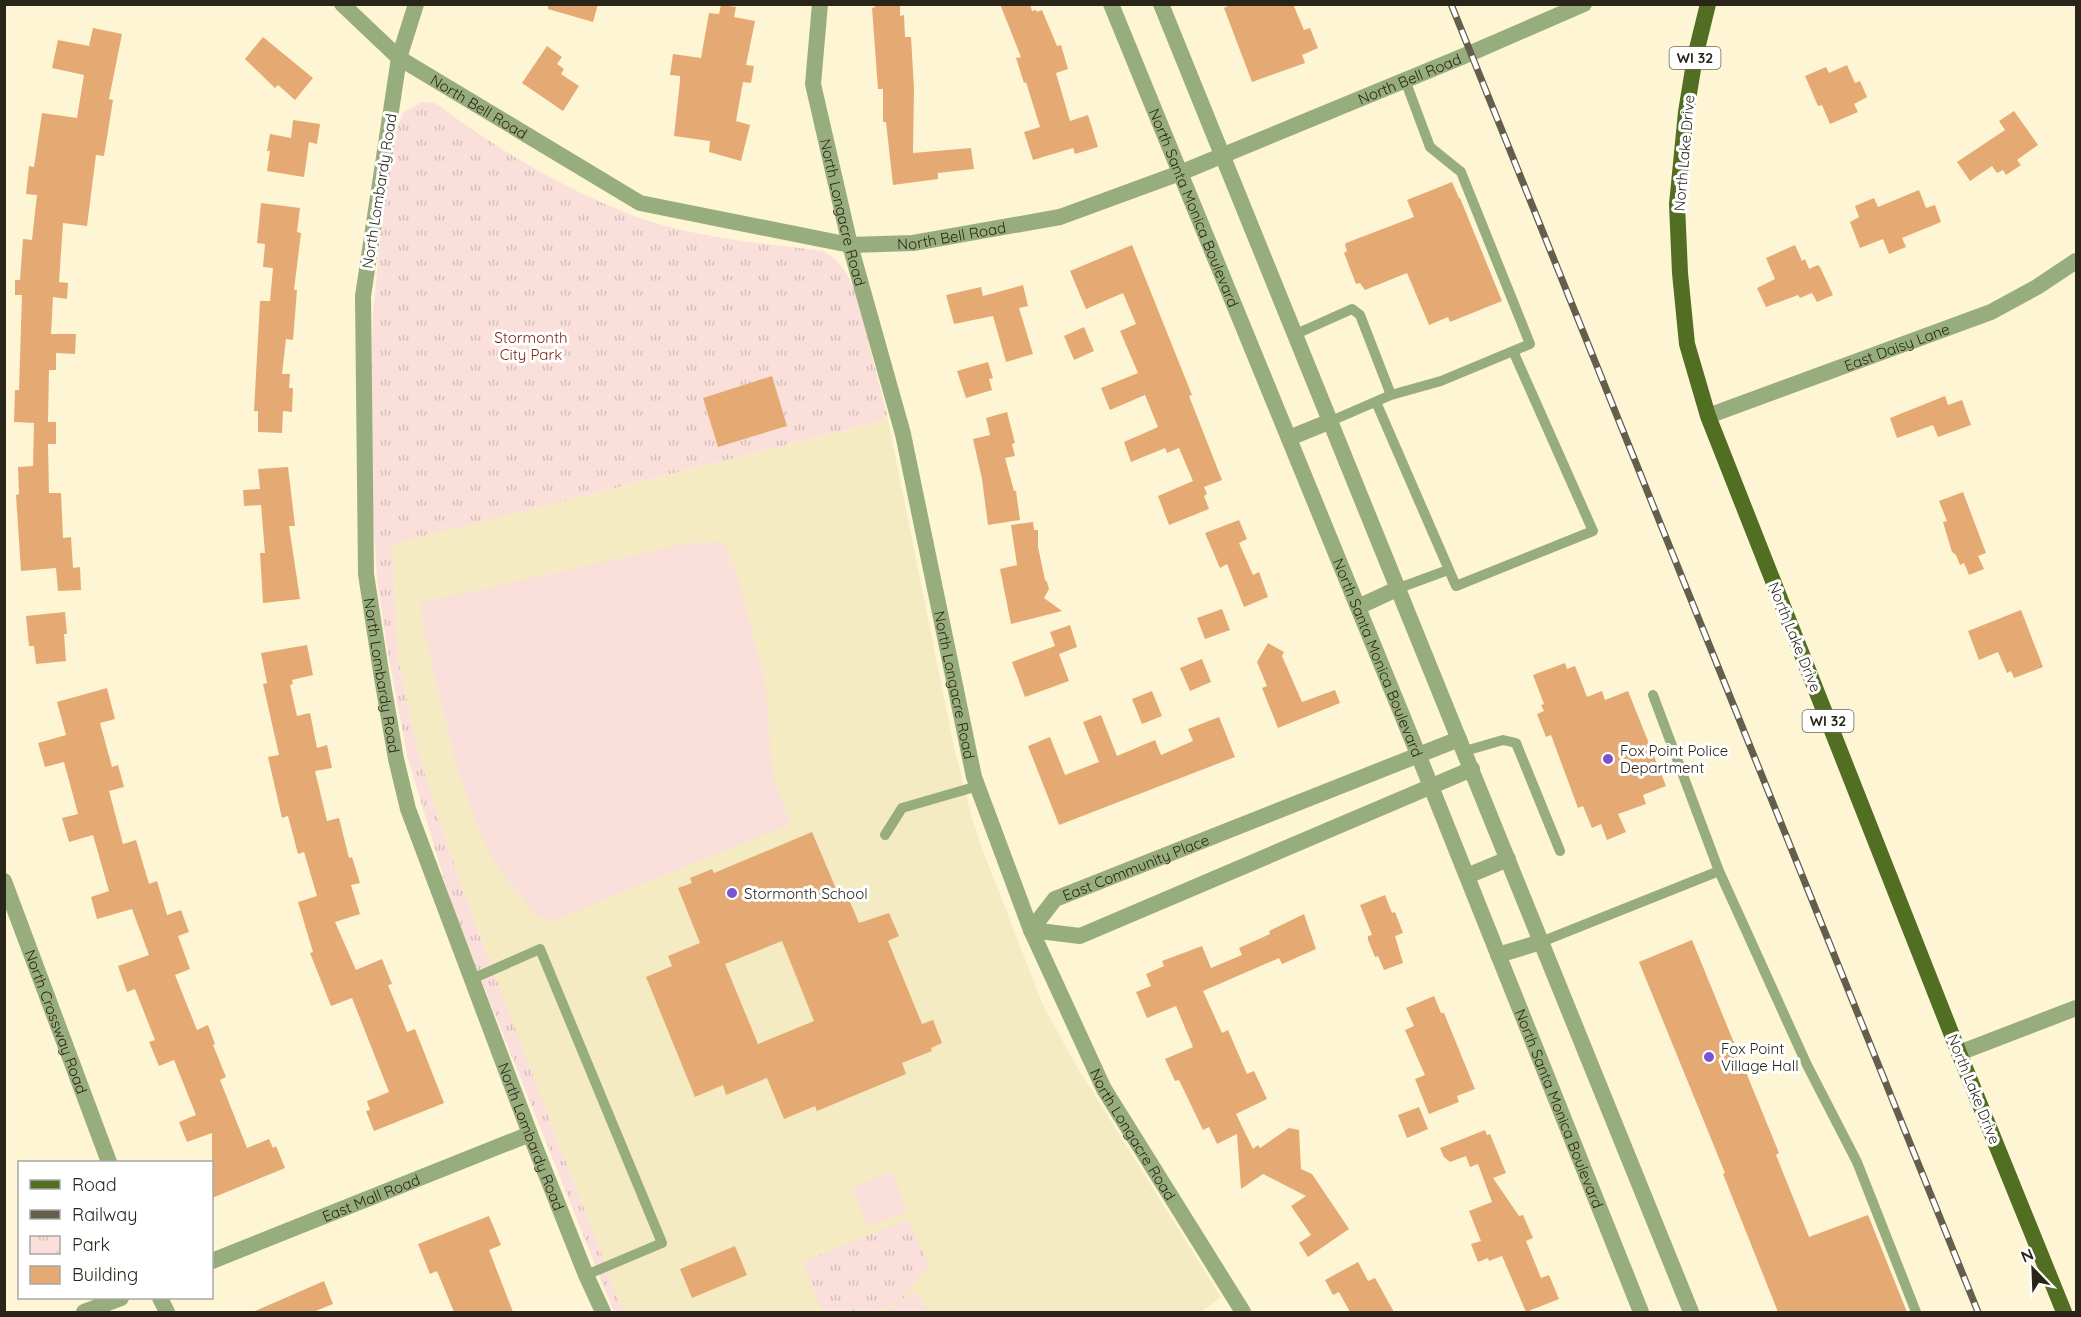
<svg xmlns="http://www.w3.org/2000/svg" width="2081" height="1317" font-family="Quicksand,sans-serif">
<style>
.built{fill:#f5ebc2}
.grass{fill:#fadfda}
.park{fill:url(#park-tufts)}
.building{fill:#e5aa73;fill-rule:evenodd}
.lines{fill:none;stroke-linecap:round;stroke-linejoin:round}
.service{stroke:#98ad7d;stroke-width:10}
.minor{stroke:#98ad7d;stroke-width:16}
.tertiary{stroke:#98ad7d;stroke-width:16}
.primary{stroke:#516e22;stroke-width:16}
.rail-casing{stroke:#645f4d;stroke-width:7}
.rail{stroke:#fff;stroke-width:4.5;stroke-dasharray:14;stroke-linecap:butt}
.poi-dot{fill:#7854cd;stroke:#fff;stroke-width:2}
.labels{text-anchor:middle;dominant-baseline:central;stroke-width:6;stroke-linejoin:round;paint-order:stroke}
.shield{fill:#fff;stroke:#69675e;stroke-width:1.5}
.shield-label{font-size:14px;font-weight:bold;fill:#292619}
.street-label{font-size:15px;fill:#292619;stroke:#fff}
.park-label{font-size:15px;fill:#7a1d12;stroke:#fff}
.poi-label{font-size:15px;fill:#292619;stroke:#fff;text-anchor:start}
</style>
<defs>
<pattern id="park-tufts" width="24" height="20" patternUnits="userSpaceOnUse" patternTransform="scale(1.5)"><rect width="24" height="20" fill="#fadfda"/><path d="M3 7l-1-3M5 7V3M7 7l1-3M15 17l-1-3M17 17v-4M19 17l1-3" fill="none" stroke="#d6bfba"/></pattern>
</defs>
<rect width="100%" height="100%" fill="#fdf5d4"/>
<!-- built -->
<path class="built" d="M887,415L954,747L972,818L983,851L1043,1005L1077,1067L1221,1297L1201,1312H625L616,1294L597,1241L526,1060L447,845L419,755L398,659L392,544L878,422Z"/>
<!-- grass -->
<path class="grass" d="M697,541L698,546L718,541L726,547L731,566L735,565L765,681L773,776L790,824L552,921L537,916L507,880L491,856L477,825L458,772L430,658L419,603Z
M891,1171L908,1211L868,1227L852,1188Z
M916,1292L929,1312H884Z"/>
<!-- park -->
<path class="park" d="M421,102L434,103L440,106C494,148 570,192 634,216C694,238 760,243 823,251C842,261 850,278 857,297L887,415L878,422L392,544L398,659L419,755L447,845L481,938L558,1142L597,1241L616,1294L625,1312H614L453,909L407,755L386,642L377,577L372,500L371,364L373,313L383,214L395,133L403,113Z
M908,1219L929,1266L901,1301L875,1312H822L803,1262Z"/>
<!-- building -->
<path class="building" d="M548,4H598L593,22L548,9Z
M875,4L900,6V16L904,15L905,37H911L914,88L913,153L971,148L974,169L938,173V179L893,185L886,122H883V89H878L872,8L875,7Z
M1000,4H1030L1032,11L1036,10L1037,12L1042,10L1057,46L1061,45L1068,69L1056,73L1070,121L1088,115L1098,147L1075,154L1073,148L1033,160L1024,132L1040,127L1026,82L1024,83L1016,58L1021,57Z
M1233,4H1293L1304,30L1310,28L1318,48L1302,55L1305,63L1252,82L1224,8Z
M721,5L736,7L734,17L755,21L746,65L754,66L751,83L743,82L736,121L750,125L741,161L709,152L710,141L674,136L680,81V76L670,75L673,54L701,58L709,13L719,14Z
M93,28L122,34L109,99L113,100L104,156L96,155L87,226L63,223L59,282L68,283L67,299L53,297L51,334H76L75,354L56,353V370H49L48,422H56V444H48L49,493H61L63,538L71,537L73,568L80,567L81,590L58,591L56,568L21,571L16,495L19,494L18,467L33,466L34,423L14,422L15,390H19L22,295H15V280H20L23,239L32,240L37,195L26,194L29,166L34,167L42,113L77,118L84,75L52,68L58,40L89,46Z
M263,37L313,78L295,100L278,85L275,88L245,59Z
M547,46L562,57L557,64L564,69L561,74L579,86L563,111L522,83Z
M1847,65L1855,83L1860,81L1867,97L1854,104L1858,112L1830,124L1822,105L1818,106L1805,76L1826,67L1829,73Z
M2014,111L2038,145L2017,160L2021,165L2006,175L2003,170L1997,173L1992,166L1970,181L1957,162L2005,130L1999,121Z
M293,120L320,124L317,144L309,142L304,177L267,171L270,151H267L270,134L291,138Z
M1452,182L1459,198H1460L1502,301L1450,322L1448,317L1429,325L1407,273L1365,290L1360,283L1356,284L1344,253L1347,251L1345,245L1346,243L1414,217L1407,200Z
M1919,190L1926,208L1935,205L1941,222L1902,238L1906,247L1889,254L1883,239L1860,248L1850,222L1859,217L1855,206L1874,198L1878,207Z
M261,203L300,208L297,232L301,233L294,290H297L293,340L286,339L282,374H290L289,388H293L292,412L283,411L282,433L258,432V411H254L260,301H270L273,268L263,267L265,244L257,243Z
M1132,245L1192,395L1189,396L1222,480L1204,487L1207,494L1204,496L1209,509L1169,525L1158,496L1193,481L1179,448L1167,453L1165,448L1131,462L1124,442L1158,427L1145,395L1110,410L1101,388L1138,373L1120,331L1136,324L1123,293L1086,309L1070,271Z
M1795,245L1802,261L1805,259L1809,269L1818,265L1820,267L1833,295L1817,302L1812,293L1800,298L1798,295L1766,307L1757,288L1775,279L1766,258Z
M1023,285L1028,306L1019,308L1033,354L1006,362L993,316L954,324L946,295L981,287L983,296Z
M1084,327L1094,351L1074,360L1064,336Z
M988,362L993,378L989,379L992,390L966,398L957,371Z
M772,376L787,426L718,447L703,398Z
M1945,396L1948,405L1962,400L1971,425L1938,437L1933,425L1897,438L1890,418Z
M1007,412L1015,443L1012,444L1015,456L1005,458L1014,491H1016L1020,520L988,525L982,479L973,439L990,435L986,418Z
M288,467L295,526H289L300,599L263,603L260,553H265L261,505L244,506L243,490L260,489L258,469Z
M1963,492L1986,553L1978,556L1984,569L1969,575L1964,563L1960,565L1956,555L1952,552L1943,522L1947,521L1939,501Z
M1239,520L1247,539L1239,543L1253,575L1259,572L1268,597L1244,607L1227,564L1220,568L1205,533Z
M1033,522L1034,530H1038V547L1045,580L1047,582L1049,589L1044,598L1062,611L1011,624L1000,569L1017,565L1011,525Z
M1222,609L1230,630L1205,639L1197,618Z
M2021,610L2043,667L2014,678L2011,671L2007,673L1998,652L1979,660L1968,631Z
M65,612L67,634H64L66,661L36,664L34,646H29L26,616Z
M1070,625L1077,647L1059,654L1069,681L1025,697L1012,662L1055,646L1050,632Z
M1268,643L1284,652L1282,656L1302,702L1335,690L1340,703L1278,728L1262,688L1267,686L1257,662Z
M307,645L313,675L292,680L293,684L290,685L297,716L310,713L317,748L327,745L332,768L315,771L327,821L339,818L349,858L352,857L360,883L351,885L360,914L335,922L356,970L382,959L392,984L388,985L407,1032L415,1029L444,1103L374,1131L366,1111L370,1110L367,1101L389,1092L352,998L331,1006L310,953L313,952L298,902L317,896L304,852L298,854L288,816L282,818L268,757L279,755L263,684L267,683L261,653Z
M1202,659L1211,682L1190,691L1180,668Z
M1565,663L1567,669L1575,666L1587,697L1602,691L1605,700L1628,691L1666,786L1643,795L1646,804L1618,814L1626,832L1607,840L1601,824L1592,828L1583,806L1578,808L1551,735L1546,737L1537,714L1544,711L1541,705L1544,704L1533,675Z
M107,688L115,719L100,723L112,767L118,765L124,787L109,791L123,844L136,840L149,884L157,881L167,915L181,910L189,932L178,936L190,969L175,975L197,1030L208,1025L215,1044L213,1045L226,1077L220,1080L247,1148L269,1139L273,1148L276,1146L285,1168L212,1198V1133L187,1142L179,1122L196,1115L174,1060L159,1066L149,1042L155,1040L135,989L127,992L118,966L149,955L132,909L97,919L91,897L109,891L93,835L69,842L62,818L78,814L64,762L45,767L38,743L66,735L57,702Z
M1152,691L1162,716L1142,724L1132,699Z
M1101,715L1117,756L1155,740L1161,755L1193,741L1188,729L1219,717L1235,757L1059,825L1028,746L1050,737L1065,775L1099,762L1083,722Z
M812,832L837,891L844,888L859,923L889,913L899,936L888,941L922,1024L933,1020L942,1043L931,1048L932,1051L902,1063L906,1074L817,1111L815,1106L784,1119L767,1078L726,1095L723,1085L695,1097L646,977L672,966L668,956L700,943L678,888L692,883L690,878L712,869L714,873ZM782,941L814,1021L758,1044L725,964Z
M1385,895L1392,913L1395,912L1403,933L1395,936L1403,963L1384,970L1378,956L1375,957L1368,940V936L1372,935L1360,905Z
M1304,914L1316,949L1282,964L1279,958L1203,991L1222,1033L1228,1030L1247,1074L1254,1071L1267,1099L1236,1114L1253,1149L1258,1145L1260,1148L1289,1128L1299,1130L1301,1169L1312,1174L1349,1229L1308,1257L1299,1243L1311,1235L1291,1206L1306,1196L1263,1174L1241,1189L1237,1134L1217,1144L1209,1127L1203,1130L1179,1080L1175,1081L1165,1059L1193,1047L1176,1006L1147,1018L1136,992L1151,986L1146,974L1164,966L1162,961L1202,946L1211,968L1242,955L1239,948L1270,934L1269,931Z
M1692,940L1779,1153L1776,1155L1809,1237L1868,1215L1907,1312H1778L1723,1174L1725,1173L1639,962Z
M1434,996L1441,1013H1444L1475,1089L1457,1096L1459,1102L1429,1114L1415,1079L1425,1075L1405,1030L1414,1026L1406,1008Z
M1419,1107L1428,1129L1407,1138L1398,1115Z
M1485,1130L1487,1135L1490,1134L1506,1173L1493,1178L1519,1216L1523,1215L1533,1238L1526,1241L1541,1278L1549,1275L1559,1299L1526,1312L1502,1256L1489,1261L1488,1258L1478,1262L1471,1244L1481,1241L1469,1211L1492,1202L1478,1164L1470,1167L1466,1156L1450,1162L1444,1157L1440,1148Z
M489,1216L501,1245L489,1250L513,1312H454L437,1271L430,1274L418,1244Z
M735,1246L747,1275L692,1298L680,1269Z
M1358,1262L1368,1281L1375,1278L1394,1312H1350L1339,1292L1333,1295L1325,1280Z
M324,1281L333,1304L313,1312H253Z"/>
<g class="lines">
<!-- service -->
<path class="service" d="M1296,334L1352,309L1360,315L1391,395L1331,421
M1391,395L1441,381L1530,344L1461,172L1430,147L1405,80
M1376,402L1456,586L1593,531L1513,351
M1399,588L1448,570
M1653,695L1719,871L1807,1065L1857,1162L1916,1312
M1465,751L1503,740L1516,743L1560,851
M885,835L902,808L978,786
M1541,942L1719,871
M472,979L540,949L662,1243L586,1275"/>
<!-- minor -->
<g class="minor">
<path id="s1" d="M342,4L399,58L640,203L850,245L913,243L1060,217L1180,173L1471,53L1584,4"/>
<path id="s2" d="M416,4L399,58L363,296L366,574L381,672L396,759L408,809L530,1134L586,1275L603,1312"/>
<path id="s3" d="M820,4L813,84L850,245L903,434L974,777L1031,930L1104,1089L1243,1312"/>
<path id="s4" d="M1708,416L1991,312L2037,287L2076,261"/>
<path id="s5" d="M4,881L109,1162"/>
<path d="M1031,930L1080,936L1472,769"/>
<path id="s6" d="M1031,930L1055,899L1459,739"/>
<path d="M1959,1053L2076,1008"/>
<path id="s7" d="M212,1261L530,1134"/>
<path d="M160,1298L167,1312"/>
<path d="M84,1312L121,1298"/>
</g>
<!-- tertiary -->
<g class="tertiary">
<path id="s8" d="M1111,4L1418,754L1641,1312"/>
<path d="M1161,4L1691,1312"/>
<path d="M1289,438L1331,421"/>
<path d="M1358,607L1399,588"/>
<path d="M1467,876L1508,859"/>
<path d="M1498,955L1541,942"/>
</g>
<!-- primary -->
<path class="primary" d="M1708,4L1695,57L1686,112L1677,204L1680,273L1687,344L1708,416L1959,1053L2064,1312"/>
<!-- rail casing -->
<g class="rail-casing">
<path id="rail" d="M1451,4L1978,1312"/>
</g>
<!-- rail -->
<use href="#rail" class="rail"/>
</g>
<!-- markers -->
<g class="poi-dot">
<circle cx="1608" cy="759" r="6"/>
<circle cx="732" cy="893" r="6"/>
<circle cx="1709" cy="1057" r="6"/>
</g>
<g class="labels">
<!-- shield labels -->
<g class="shield">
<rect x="1669.5" y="47" width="51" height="22" rx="4.5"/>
<rect x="1802.5" y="710" width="51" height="22" rx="4.5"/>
</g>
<g class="shield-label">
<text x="1695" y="58">WI 32</text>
<text x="1828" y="721">WI 32</text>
</g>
<!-- street labels -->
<g class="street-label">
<text stroke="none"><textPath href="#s1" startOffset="1162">North Bell Road</textPath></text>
<text stroke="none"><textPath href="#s1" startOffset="172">North Bell Road</textPath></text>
<text transform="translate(1684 153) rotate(-85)">North Lake Drive</text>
<text transform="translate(379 191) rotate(-81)">North Lombardy Road</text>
<text stroke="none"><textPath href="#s8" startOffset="220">North Santa Monica Boulevard</textPath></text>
<text stroke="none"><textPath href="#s3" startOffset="212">North Longacre Road</textPath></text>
<text stroke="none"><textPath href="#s1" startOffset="676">North Bell Road</textPath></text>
<text stroke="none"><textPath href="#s4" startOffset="201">East Daisy Lane</textPath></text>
<text transform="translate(1795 637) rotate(68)">North Lake Drive</text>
<text stroke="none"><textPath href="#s8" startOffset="706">North Santa Monica Boulevard</textPath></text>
<text stroke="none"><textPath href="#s2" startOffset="678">North Lombardy Road</textPath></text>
<text stroke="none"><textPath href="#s3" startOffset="698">North Longacre Road</textPath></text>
<text stroke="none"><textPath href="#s6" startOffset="126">East Community Place</textPath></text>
<text stroke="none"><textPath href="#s5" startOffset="150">North Crossway Road</textPath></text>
<text transform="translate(1974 1089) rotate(68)">North Lake Drive</text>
<text stroke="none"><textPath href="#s8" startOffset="1192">North Santa Monica Boulevard</textPath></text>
<text stroke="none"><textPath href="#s3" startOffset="1184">North Longacre Road</textPath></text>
<text stroke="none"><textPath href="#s2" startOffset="1164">North Lombardy Road</textPath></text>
<text stroke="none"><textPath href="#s7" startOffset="171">East Mall Road</textPath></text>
</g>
<!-- park labels -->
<g class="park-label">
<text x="531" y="337">Stormonth<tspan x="531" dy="17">City Park</tspan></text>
</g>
<!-- poi labels -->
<g class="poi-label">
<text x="1620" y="750">Fox Point Police<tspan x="1620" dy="17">Department</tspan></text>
<text x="744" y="893">Stormonth School</text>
<text x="1721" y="1048">Fox Point<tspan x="1721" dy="17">Village Hall</tspan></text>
</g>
</g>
<!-- border -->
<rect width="2081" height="1317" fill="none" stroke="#292619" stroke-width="12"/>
<!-- legend -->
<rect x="18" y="1161" width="195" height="138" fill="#ffffff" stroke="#a9a8a3" stroke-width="1.5"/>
<rect x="30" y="1180" width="30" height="9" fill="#516e22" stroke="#a9a8a3" stroke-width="1.5"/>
<text x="72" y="1191" font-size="18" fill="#292619">Road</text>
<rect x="30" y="1210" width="30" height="9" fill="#645f4d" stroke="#a9a8a3" stroke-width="1.5"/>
<text x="72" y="1221" font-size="18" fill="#292619">Railway</text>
<rect x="30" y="1236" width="30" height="18" fill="url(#park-tufts)" stroke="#a9a8a3" stroke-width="1.5"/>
<text x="72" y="1251" font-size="18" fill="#292619">Park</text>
<rect x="30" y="1266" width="30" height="18" fill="#e5aa73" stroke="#a9a8a3" stroke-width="1.5"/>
<text x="72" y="1281" font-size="18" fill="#292619">Building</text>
<!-- north arrow -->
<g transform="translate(2033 1269) rotate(337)" stroke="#ffffff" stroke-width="4.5" paint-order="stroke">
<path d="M0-4.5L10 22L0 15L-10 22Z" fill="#292619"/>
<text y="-9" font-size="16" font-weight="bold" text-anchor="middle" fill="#292619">N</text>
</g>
</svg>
